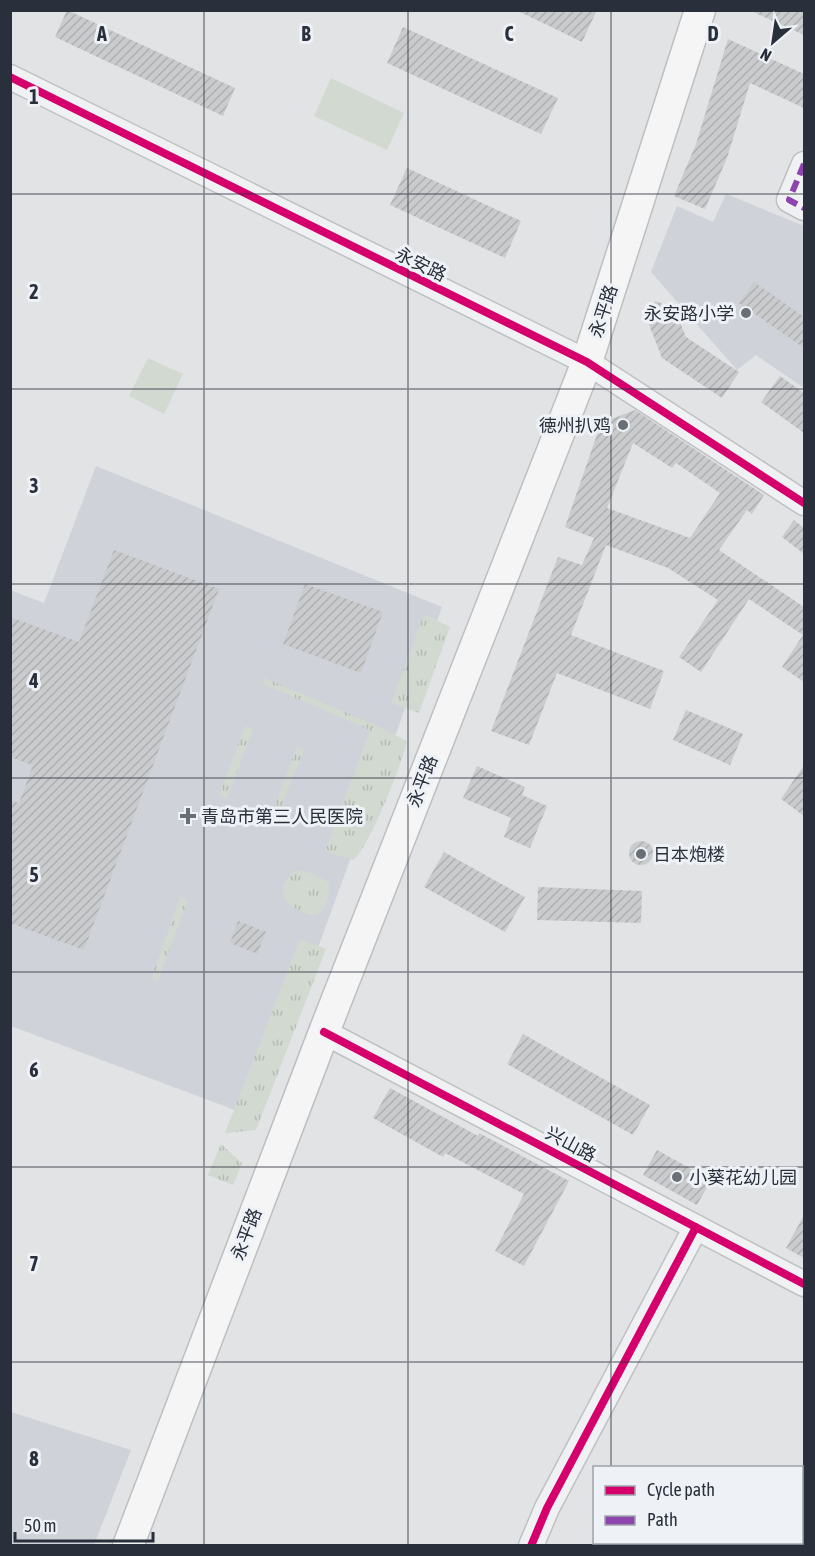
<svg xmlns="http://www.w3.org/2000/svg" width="815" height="1556" font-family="'Asap Condensed','Noto Sans SC',sans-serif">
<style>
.built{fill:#cfd2d8}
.grass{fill:url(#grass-tufts)}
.garden{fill:#d1d9d1}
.building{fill:url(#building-hatch);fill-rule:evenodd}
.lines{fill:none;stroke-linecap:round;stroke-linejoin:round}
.minor-casing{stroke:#bfc1c3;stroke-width:27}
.major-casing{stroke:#bdbfc2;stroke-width:33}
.minor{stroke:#f0f1f2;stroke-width:24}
.major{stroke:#f5f5f6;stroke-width:30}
.quiet{stroke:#8e44ad;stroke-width:6;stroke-dasharray:12 6;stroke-linecap:butt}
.cycleway-casing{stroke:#eef1f5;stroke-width:11}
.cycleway{stroke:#d6006c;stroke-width:8}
.grid{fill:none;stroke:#29303c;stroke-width:1.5;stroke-opacity:0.55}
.poi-dot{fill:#696f77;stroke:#eef1f5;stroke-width:2}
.labels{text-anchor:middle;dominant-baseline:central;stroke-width:6;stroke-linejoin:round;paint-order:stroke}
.street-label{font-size:18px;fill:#29303c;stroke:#eef1f5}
.poi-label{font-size:18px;fill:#29303c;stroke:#eef1f5;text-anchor:start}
.grid-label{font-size:20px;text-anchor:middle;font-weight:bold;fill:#29303c;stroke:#eef1f5;stroke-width:6;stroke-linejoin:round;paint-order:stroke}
</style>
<defs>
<pattern id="grass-tufts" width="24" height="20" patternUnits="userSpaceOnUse" patternTransform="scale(1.5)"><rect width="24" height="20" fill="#d1d9d1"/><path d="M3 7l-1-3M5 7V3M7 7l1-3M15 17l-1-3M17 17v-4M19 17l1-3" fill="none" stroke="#b3bbb4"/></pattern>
<pattern id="building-hatch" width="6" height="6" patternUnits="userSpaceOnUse" patternTransform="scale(1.5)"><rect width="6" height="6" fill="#c9cbcd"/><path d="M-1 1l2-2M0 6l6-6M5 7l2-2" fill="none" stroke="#adafb1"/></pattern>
</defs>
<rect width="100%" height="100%" fill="#e1e3e5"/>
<!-- built -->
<path class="built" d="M726,194L804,226V388L756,355L737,370L651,272L677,206L713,222Z
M96,466L442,607L256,1118L11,1026L10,590L44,603Z
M11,1412L131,1450L94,1545H11Z"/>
<!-- grass -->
<path class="grass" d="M424,614L450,627L419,713L391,703Z
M264,678L378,726L407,741C402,763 369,848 353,860L325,851L370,730L263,684Z
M245,726L253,729L227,799L219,795Z
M297,747L304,750L277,817L271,815Z
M293,871C306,870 318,875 329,883C330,892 327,913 315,915C309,916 302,911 297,909C277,900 280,886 293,871Z
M180,897L188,900L158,981L151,979Z
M300,939L326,949L256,1130L225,1133Z
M221,1144L242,1163L233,1185L208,1175Z"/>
<!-- garden -->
<path class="garden" d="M331,78L404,113L387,150L314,116Z
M148,358L183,374L164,414L129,396Z"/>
<!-- building -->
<path class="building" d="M67,10L235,88L223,116L55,37Z
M516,10H597L582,42Z
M749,10H804V35Z
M403,27L558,98L541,134L387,63Z
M728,39L804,74V108L750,83L727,158L705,209L674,196L696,144Z
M407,168L521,221L505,258L390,205Z
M754,282L804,317V348L739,303Z
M655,301L682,311L679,320L686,337L739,372L722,398L662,358L648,322Z
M780,376L804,393V433L761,402Z
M635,410L764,495L752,514L747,510L719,550L804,607V682L782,667L803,635L749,599L701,672L679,657L718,600L668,568L606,545L571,635L664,671L650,709L557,673L529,745L491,731L558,557L582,565L594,538L565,527L601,423ZM633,443L672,468L676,463L720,493L690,538L607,508Z
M794,520L804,528V554L782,537Z
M114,550L219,589L84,950L10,923V800L19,803L33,765L10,757V617L79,642Z
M305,584L383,612L361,673L283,644Z
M686,710L743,734L730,765L673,740Z
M804,765V816L781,799Z
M477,766L525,787L522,795L547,806L530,848L504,837L511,818L463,798Z
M629 853a12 12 0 1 1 24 0a12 12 0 1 1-24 0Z
M444,852L525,897L505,932L424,887Z
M538,887L642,891L641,923L537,920Z
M238,921L266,932L257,954L230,943Z
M523,1034L650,1105L633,1135L507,1064Z
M390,1088L478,1136L479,1133L569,1181L524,1266L495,1251L524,1194L445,1153L443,1157L373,1118Z
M657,1150L711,1180L697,1205L643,1175Z
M804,1215V1258L786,1248Z"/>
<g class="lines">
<!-- minor casing -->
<g class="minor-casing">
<path id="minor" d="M10,77L587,362L804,503
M804,164L789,200L804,208
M324,1032L804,1284
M531,1546L547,1508L696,1227"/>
</g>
<!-- major casing -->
<g class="major-casing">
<path id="major" d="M128,1546L324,1032L587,362L700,10"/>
</g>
<!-- minor -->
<use href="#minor" class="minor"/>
<!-- major -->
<use href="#major" class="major"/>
<!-- quiet -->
<path class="quiet" d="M804,164L789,200L804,208"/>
<!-- cycleway casing -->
<g class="cycleway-casing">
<path id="cycleway" d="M10,77L587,362L804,503
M324,1032L804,1284
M531,1546L547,1508L696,1227"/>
</g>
<!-- cycleway -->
<use href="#cycleway" class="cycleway"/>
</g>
<!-- grid -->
<path class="grid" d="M204,10V1546M408,10V1546M611,10V1468M10,194H804M10,389H804M10,584H804M10,778H804M10,972H804M10,1167H804M10,1362H804M611,1542V1546"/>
<!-- markers -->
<g class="poi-dot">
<circle cx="746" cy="313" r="6"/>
<circle cx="623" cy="425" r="6"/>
<path d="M185 807h6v6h6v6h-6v6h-6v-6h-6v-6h6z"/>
<circle cx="641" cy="854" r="6"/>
<circle cx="677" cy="1177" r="6"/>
</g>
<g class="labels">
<!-- street labels -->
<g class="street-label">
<text transform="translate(421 264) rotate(26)">永安路</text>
<text transform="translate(603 311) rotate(-72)">永平路</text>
<text transform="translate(422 781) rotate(-69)">永平路</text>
<text transform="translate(571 1144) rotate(28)">兴山路</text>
<text transform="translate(246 1234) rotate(-69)">永平路</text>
</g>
<!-- poi labels -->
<g class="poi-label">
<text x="734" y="313" text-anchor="end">永安路小学</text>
<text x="611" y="425" text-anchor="end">徳州扒鸡</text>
<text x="201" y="816">青岛市第三人民医院</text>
<text x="653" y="854">日本炮楼</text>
<text x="689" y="1177">小葵花幼儿园</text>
</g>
</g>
<g class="grid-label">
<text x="102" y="41">A</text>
<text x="306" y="41">B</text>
<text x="509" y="41">C</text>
<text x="713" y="41">D</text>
<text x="34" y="104">1</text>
<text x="34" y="299">2</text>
<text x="34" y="493">3</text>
<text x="34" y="688">4</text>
<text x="34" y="882">5</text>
<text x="34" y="1077">6</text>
<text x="34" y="1271">7</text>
<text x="34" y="1466">8</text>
</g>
<!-- border -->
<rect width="815" height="1556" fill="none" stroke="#29303c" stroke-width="24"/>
<!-- legend -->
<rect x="593" y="1466" width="210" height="78" fill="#eef1f5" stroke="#9fa4ab" stroke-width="1.5"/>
<rect x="605" y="1486" width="30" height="9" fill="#d6006c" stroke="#9fa4ab" stroke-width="1.5"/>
<text x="647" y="1496" font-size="18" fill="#29303c">Cycle path</text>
<rect x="605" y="1516" width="30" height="9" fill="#8e44ad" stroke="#9fa4ab" stroke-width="1.5"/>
<text x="647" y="1526" font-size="18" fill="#29303c">Path</text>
<!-- north arrow -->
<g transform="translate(773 42) rotate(209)" stroke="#eef1f5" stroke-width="4.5" paint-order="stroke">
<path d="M0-4.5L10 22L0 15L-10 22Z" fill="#29303c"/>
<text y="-9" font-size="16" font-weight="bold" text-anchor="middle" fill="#29303c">N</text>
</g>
<!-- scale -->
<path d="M15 1532v9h138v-9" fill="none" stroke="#29303c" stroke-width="3"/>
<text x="24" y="1532" font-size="18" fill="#29303c" stroke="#eef1f5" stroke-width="4.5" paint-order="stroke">50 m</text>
</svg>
